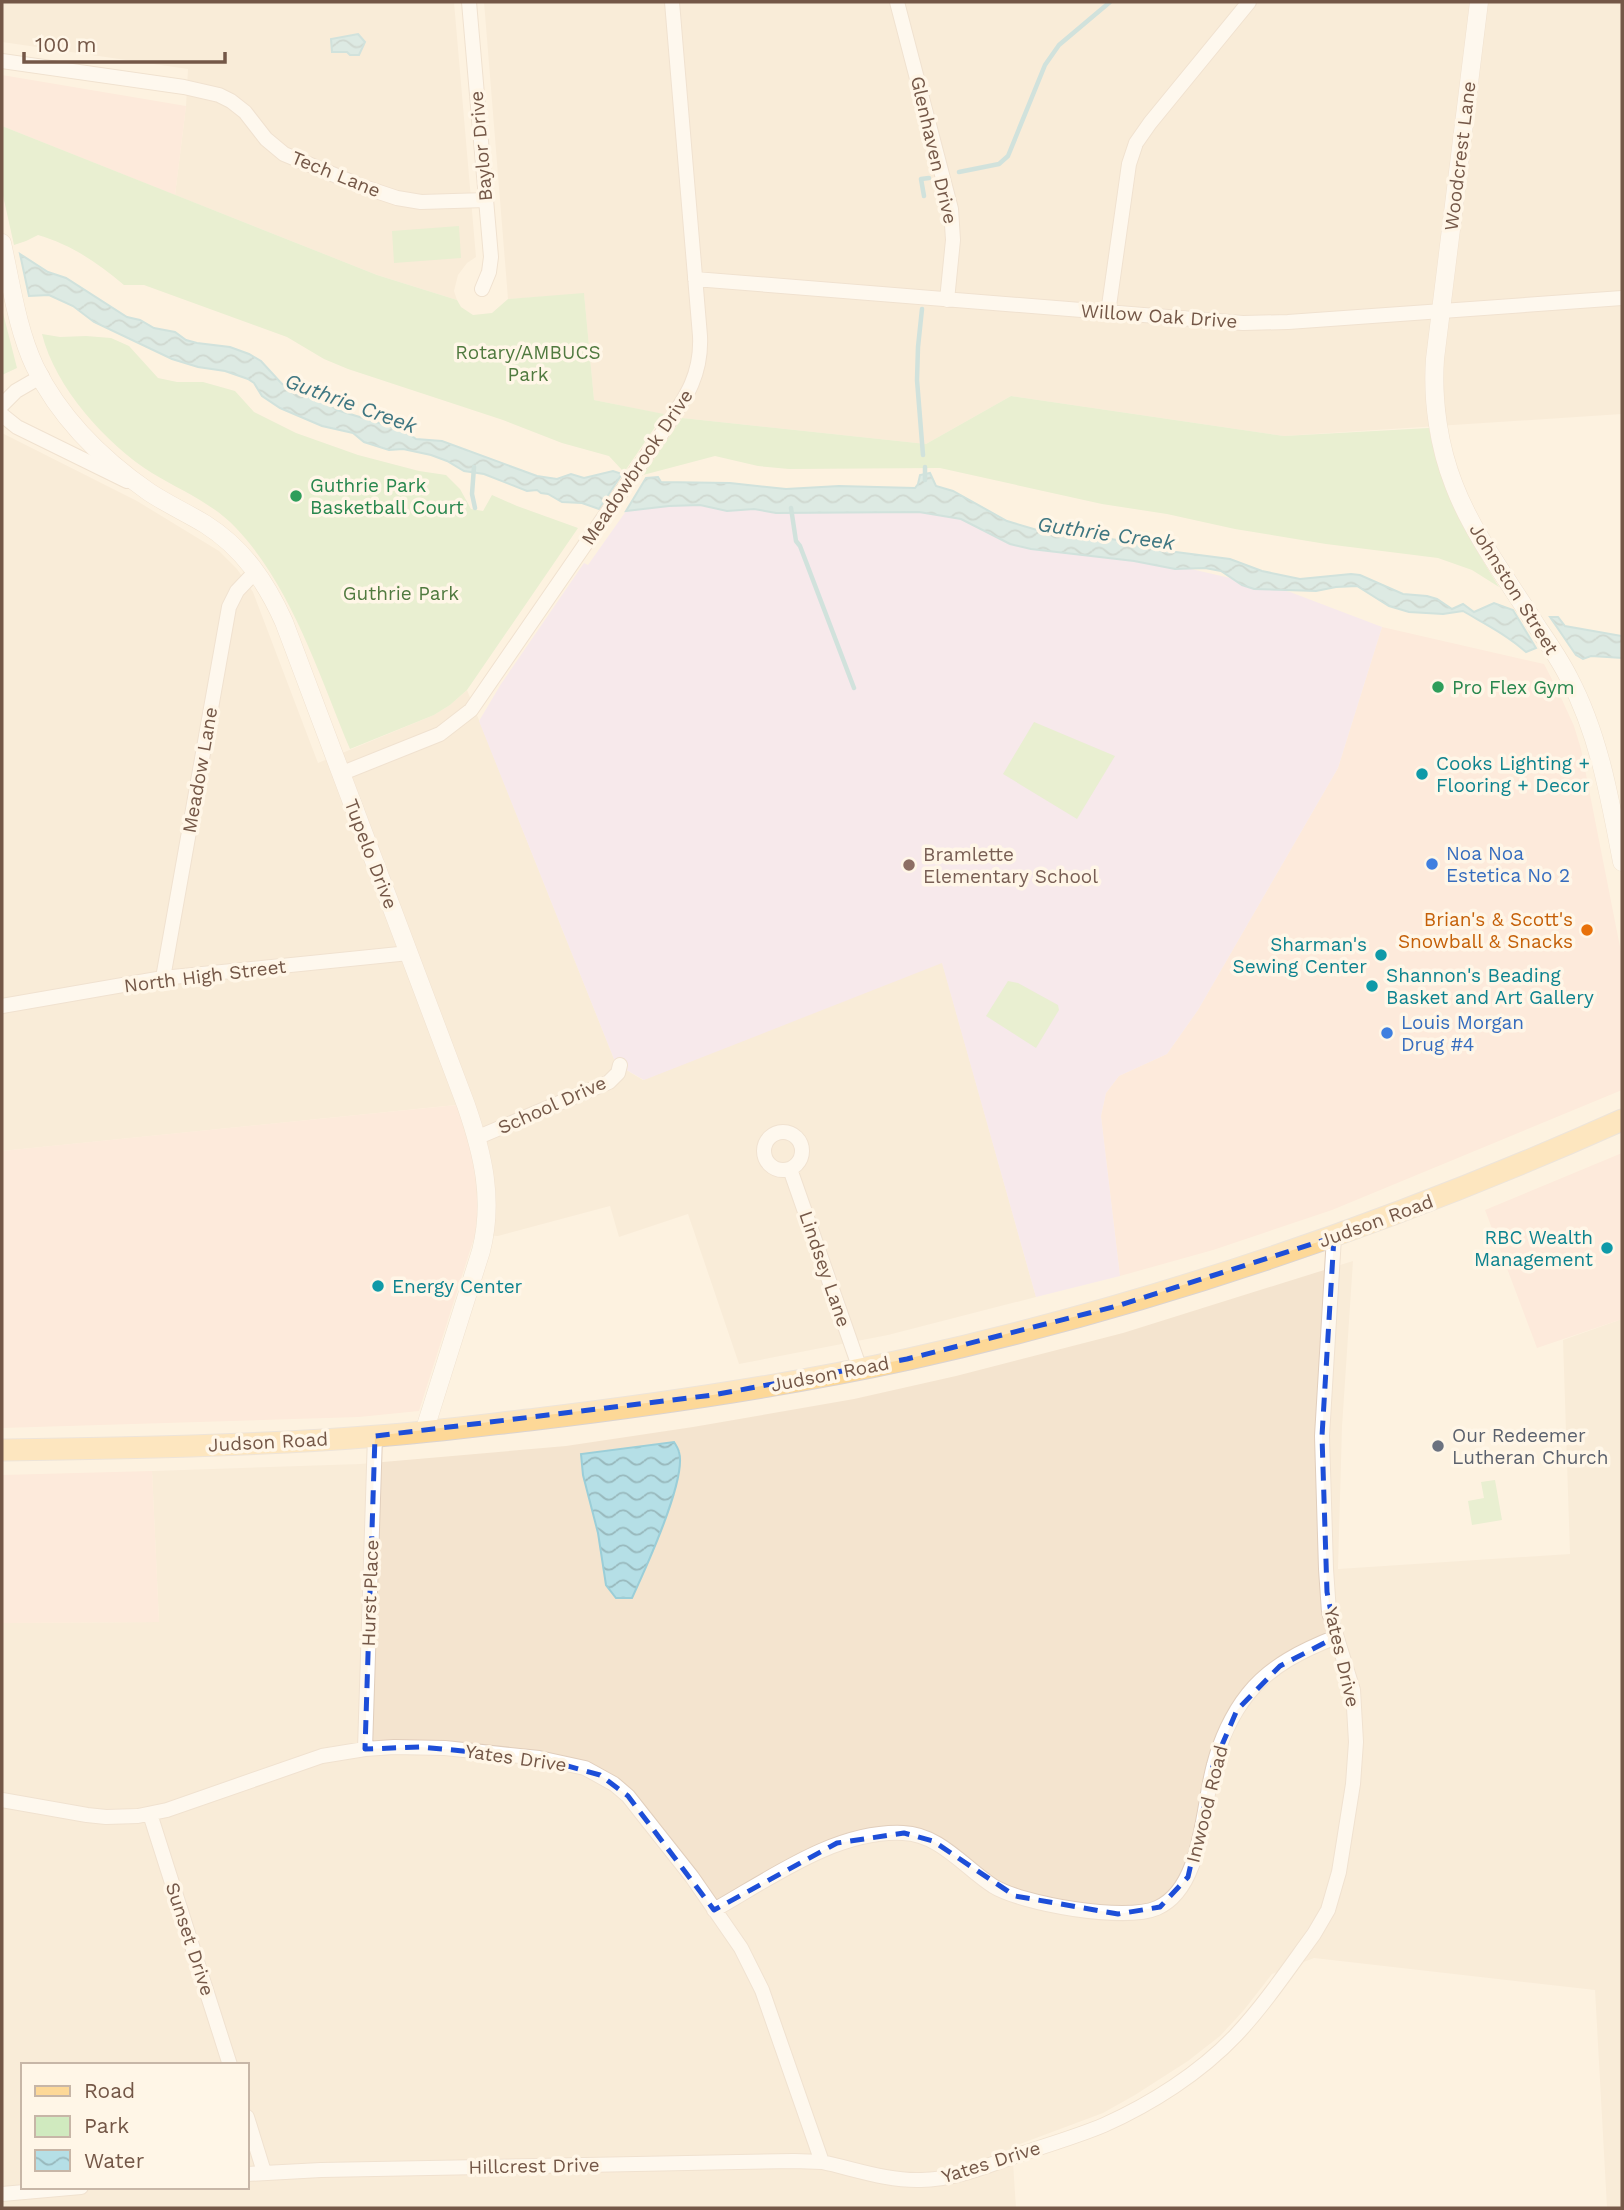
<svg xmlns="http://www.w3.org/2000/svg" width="1624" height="2210" font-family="'Work Sans',sans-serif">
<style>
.residential{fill:#f4e4cf;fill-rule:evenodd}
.commercial{fill:#fde0d4}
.education{fill:#efddf9}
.park{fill:#d0eabf}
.water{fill:url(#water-waves);stroke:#9bced8;stroke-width:2}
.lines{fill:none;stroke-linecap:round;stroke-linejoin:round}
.stream{stroke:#9bced8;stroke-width:4.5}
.minor-casing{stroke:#e1cebc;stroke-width:16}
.tertiary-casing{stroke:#e1cebc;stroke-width:19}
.primary-casing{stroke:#dbd3cf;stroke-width:23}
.minor{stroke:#fff;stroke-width:14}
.tertiary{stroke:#fff;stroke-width:18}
.primary{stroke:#fdd897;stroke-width:21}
.marked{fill:none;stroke:#1d4ed8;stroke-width:5;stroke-dasharray:14 9;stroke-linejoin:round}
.leisure-dot{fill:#2e9e5b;stroke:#fff6e7;stroke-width:2.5}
.culture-dot{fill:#0f9aa8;stroke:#fff6e7;stroke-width:2.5}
.shop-dot{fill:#3f7fe0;stroke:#fff6e7;stroke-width:2.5}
.education-dot{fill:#8d6e63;stroke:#fff6e7;stroke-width:2.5}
.food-dot{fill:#e8710a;stroke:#fff6e7;stroke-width:2.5}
.worship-dot{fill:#6b7280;stroke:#fff6e7;stroke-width:2.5}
.labels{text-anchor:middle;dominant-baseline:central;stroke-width:7;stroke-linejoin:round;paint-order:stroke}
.street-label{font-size:19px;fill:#745747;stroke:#fff6e7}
.park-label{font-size:19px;fill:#507a3f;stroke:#fff6e7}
.leisure-label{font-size:19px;fill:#27864d;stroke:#fff6e7;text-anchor:start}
.culture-label{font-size:19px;fill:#0d838f;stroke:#fff6e7;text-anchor:start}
.shop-label{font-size:19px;fill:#366cbe;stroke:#fff6e7;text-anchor:start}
.education-label{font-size:19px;fill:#785e54;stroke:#fff6e7;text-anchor:start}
.food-label{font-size:19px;fill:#c56008;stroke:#fff6e7;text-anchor:end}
.worship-label{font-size:19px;fill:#5b616d;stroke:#fff6e7;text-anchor:start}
.water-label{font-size:21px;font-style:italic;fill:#3e7681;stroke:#fff6e7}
</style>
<defs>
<pattern id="water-waves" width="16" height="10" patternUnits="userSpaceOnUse" patternTransform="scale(1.75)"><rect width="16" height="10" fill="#b5dfe6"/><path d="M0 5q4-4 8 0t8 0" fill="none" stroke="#98b8bc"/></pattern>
</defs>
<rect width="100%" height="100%" fill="#fdf2e0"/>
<!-- residential -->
<path class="residential" d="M2,2H454L476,257L467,263L458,275L454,291L457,300L377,275L175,195L186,106L188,69L2,42Z
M484,2H1622V414L1284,436L1011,396L926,444L682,418L594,400L584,294L508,299Z
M2,433L137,501L219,551L237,569L253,592L318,763L434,715L450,705L467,690L616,1064L643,1080L942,962L1036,1297L888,1335L739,1364L688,1214L619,1237L610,1206L498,1236L475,1235L478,1210L456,1105L2,1151Z
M1353,1261L1342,1427L1338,1569L1570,1554L1563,1340L1622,1319V2208H1607L1595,1990L1314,1958L1272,1974L1244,2010L1220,2036L1188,2061L1135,2095L1103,2113L1012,2147L1016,2208H2V1623L159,1622L152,1471L360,1464L566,1446L693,1427L854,1399L956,1376L1123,1333ZM23,2065H247V2187H23Z"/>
<!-- commercial -->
<path class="commercial" d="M2,75L186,106L175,195L2,126Z
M1382,627L1544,664L1558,691L1574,726L1581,749L1622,957V1090L1332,1210L1213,1250L1120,1276L1101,1116L1106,1093L1119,1076L1167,1054L1198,1010L1338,768Z
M457,1105L474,1162L478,1210L475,1235L419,1411L359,1417L2,1428V1151Z
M1622,1153V1319L1537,1348L1485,1210Z
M152,1471L159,1622L2,1623V1475Z"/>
<!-- education -->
<path class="education" d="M636,497L943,505L1005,537L1122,553L1290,592L1382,627L1338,768L1198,1010L1167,1054L1119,1076L1106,1093L1101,1116L1120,1276L1036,1297L942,963L644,1080L616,1064L479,721L501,684L584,563L588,565Z"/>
<!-- park -->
<path class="park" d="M2,126L377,275L457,300L461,307L473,315L492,313L508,299L584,293L594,400L664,414L625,471L622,470L609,456L562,443L503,420L348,369L324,359L287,337L144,285H124C98,263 72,245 38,235L26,241L14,245L2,191Z
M459,226L461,258L394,263L392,231Z
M2,309L17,368L2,375Z
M42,334L60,337L86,336L111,338L129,346L158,378L177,382H203L235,391L254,412L296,433L358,455L419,471L446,475L460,489L471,509L483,511L492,495L517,506L578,528L467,690L450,705L434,715L350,749C319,675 292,587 236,528C214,504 180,490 152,473C106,444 55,387 42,334Z
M1011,396L1284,436L1429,428C1441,492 1465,532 1499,587L1472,570L1438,558L1326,544L1235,529L1167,514L1102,504L940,468L789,469L758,466L715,456L643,475L682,418L926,444Z
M1034,722L1115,756L1077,819L1003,774Z
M1008,981L1018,983L1058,1005L1059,1010L1036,1048L986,1016Z
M1495,1480L1502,1520L1472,1525L1468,1501L1484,1498L1481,1482Z"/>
<!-- water -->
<path class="water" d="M358,34L365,42L359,55H350L347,52H332L331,39Z
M20,254L48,272L66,278L127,317L140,320L154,328L175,332L186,340L197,343L230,347L249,354L261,361L282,384L314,399L326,402L337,410L405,431L416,439L442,441L537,476L557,479L571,474L584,478L613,471L622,474L599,509L582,503L562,502L548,494L541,493L537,490L527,491L484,474L464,471L447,461L431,455L403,449L389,450L364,442L353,433L322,426L280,408L262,396L254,383L248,379L225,371L198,367L172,359L94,322L73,306L49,295L29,296Z
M930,473L936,486L953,491L1007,521L1037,530L1126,541L1168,551L1230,559L1262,571L1300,579L1351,574L1360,575L1403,594L1427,596L1437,599L1452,609L1463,604L1474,612L1494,603L1513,610L1536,648L1526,652C1507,635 1485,624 1463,611L1443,614L1409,612L1389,606L1357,586L1336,587L1316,591L1254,589L1242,585L1221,571L1205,568L1175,569L1134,561L1031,549L1010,544L961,519L919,512L776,513L754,509L727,511L700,505L669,506L626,511L646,478L658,477L661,482L730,483L786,489L839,486L915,488L918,484L920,475Z
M1550,617H1558L1565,626L1622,636V658L1591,656L1583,659L1576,655Z
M674,1442C676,1445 678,1448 679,1452C687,1478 645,1570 632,1598H616L606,1585L598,1533L583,1475L581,1454Z"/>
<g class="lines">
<!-- stream -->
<path class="stream" d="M959,172L999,164L1008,156L1045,65L1059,45L1110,2
M924,196L921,179L929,178
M922,309L918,347L917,380L923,455
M474,467L472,494L475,508
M925,467V480
M791,508L796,541L800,546L854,688"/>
<!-- minor casing -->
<g class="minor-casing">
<path id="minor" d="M469,2L491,257L489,272L482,289
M897,2L951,209L953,240L947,300
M2,61L184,87L219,95L231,101L245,112L266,139L284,154L361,186L397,198L421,202L486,200
M695,279L1243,323L1288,322L1622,298
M1108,313L1129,164L1136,143L1150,123L1249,2
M2,405L16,391L42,376
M2,415L17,427L127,481
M340,774L440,734L471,710L662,433C684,400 702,377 700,336L672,2
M163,978L229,607L237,591L256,571
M2,1006L163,978L409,953
M764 1151a19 19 0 1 1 38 0a19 19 0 1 1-38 0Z
M476,1138L609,1082L618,1073L620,1065
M790,1169L860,1369
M365,1749L375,1436
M2,1800L87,1815L106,1817L138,1816L167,1810L322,1756L365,1749L394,1747L445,1748L539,1758L585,1768L614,1784L628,1796L692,1877L741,1948L762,1990L822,2162C855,2169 887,2181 921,2180C956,2180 991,2164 1024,2153C1050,2144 1078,2136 1104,2125C1151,2104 1200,2073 1236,2035C1265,2004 1289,1968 1314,1934L1328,1910L1339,1872L1353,1784L1356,1742L1353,1690L1329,1612L1326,1569L1322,1436L1334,1237
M150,1814L230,2065
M714,1910C771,1878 836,1830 903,1833C939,1834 964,1867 993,1886C1022,1904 1125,1922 1157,1908C1203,1888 1202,1807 1214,1765C1220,1741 1232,1714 1248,1694C1270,1666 1303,1650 1336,1637
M247,2117L264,2172
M247,2174L321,2170L794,2161L822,2162
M2,2194L81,2187"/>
</g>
<!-- tertiary casing -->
<g class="tertiary-casing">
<path id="tertiary" d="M1479,2L1435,359C1432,401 1439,447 1454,485C1473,535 1510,583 1538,628C1549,644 1560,660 1569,678C1599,735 1610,799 1622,862
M2,243C11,283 17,329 35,367C60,418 103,460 149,492C167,504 187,513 205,524C243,548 266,582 284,622L466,1105C483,1154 494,1200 481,1251L424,1432"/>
</g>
<!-- primary casing -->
<g class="primary-casing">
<path id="primary" d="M2,1450C126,1448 254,1446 378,1436C431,1432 484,1425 537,1419C661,1404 786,1386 909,1359C1155,1304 1392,1223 1622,1120"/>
</g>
<!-- minor -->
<use href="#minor" class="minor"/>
<!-- tertiary -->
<use href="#tertiary" class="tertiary"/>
<!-- primary -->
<use href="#primary" class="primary"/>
</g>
<!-- marked area -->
<path d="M0 0H1624V2210H0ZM1334,1237L1322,1436L1327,1592L1336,1637L1280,1666L1237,1710L1213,1766L1188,1877L1160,1907L1118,1914L1015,1896L933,1841L904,1833L837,1843L714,1910L628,1796L600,1775L539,1758L420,1747L365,1749L375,1436L713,1395L907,1359L1117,1306Z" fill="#fdf2e0" fill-opacity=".55" fill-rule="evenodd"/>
<path class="marked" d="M1334,1237L1322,1436L1327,1592L1336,1637L1280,1666L1237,1710L1213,1766L1188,1877L1160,1907L1118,1914L1015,1896L933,1841L904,1833L837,1843L714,1910L628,1796L600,1775L539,1758L420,1747L365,1749L375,1436L713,1395L907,1359L1117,1306Z"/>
<!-- markers -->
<g class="leisure-dot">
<circle cx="296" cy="496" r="7"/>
<circle cx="1438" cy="687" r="7"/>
</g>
<g class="culture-dot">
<circle cx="1422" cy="774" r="7"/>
<circle cx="1381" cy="955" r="7"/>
<circle cx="1372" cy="986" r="7"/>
<circle cx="1607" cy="1248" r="7"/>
<circle cx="378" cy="1286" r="7"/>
</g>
<g class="shop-dot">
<circle cx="1432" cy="864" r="7"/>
<circle cx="1387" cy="1033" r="7"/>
</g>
<circle class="education-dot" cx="909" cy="865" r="7"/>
<circle class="food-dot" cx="1587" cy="930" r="7"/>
<circle class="worship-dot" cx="1438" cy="1446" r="7"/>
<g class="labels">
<!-- street labels -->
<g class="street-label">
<text transform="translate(481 146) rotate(-95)">Baylor Drive</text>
<text transform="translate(934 150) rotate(77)">Glenhaven Drive</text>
<text transform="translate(1460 156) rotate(-83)">Woodcrest Lane</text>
<text transform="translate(336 174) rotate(22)">Tech Lane</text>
<text transform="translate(1159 316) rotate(4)">Willow Oak Drive</text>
<text transform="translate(637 467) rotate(-56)">Meadowbrook Drive</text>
<text transform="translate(1514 589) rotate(58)">Johnston Street</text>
<text transform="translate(200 770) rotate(-80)">Meadow Lane</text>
<text transform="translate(371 854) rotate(69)">Tupelo Drive</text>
<text transform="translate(205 976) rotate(-7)">North High Street</text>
<text transform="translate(552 1105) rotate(-24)">School Drive</text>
<text transform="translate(1376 1221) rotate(-20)">Judson Road</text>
<text transform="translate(825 1269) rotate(71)">Lindsey Lane</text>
<text transform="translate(830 1374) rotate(-11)">Judson Road</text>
<text transform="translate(268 1442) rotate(-3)">Judson Road</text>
<text transform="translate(370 1593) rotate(-88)">Hurst Place</text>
<text transform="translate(1342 1657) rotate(77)">Yates Drive</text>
<text transform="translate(516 1758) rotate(8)">Yates Drive</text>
<text transform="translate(1207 1804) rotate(-76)">Inwood Road</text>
<text transform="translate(190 1939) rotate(72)">Sunset Drive</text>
<text transform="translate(991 2162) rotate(-17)">Yates Drive</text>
<text transform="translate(534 2166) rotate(-1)">Hillcrest Drive</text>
</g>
<!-- park labels -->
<g class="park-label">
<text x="528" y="352">Rotary/AMBUCS<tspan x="528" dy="22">Park</tspan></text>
<text x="401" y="593">Guthrie Park</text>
</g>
<!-- leisure labels -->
<g class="leisure-label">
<text x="310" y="485">Guthrie Park<tspan x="310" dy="22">Basketball Court</tspan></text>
<text x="1452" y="687">Pro Flex Gym</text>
</g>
<!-- culture labels -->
<g class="culture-label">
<text x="1436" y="763">Cooks Lighting +<tspan x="1436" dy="22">Flooring + Decor</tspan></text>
<text x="1367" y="944" text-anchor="end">Sharman's<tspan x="1367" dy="22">Sewing Center</tspan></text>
<text x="1386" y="975">Shannon's Beading<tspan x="1386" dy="22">Basket and Art Gallery</tspan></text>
<text x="1593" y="1237" text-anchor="end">RBC Wealth<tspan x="1593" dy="22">Management</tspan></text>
<text x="392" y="1286">Energy Center</text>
</g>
<!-- shop labels -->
<g class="shop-label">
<text x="1446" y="853">Noa Noa<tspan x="1446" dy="22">Estetica No 2</tspan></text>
<text x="1401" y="1022">Louis Morgan<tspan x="1401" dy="22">Drug #4</tspan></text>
</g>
<!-- education labels -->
<g class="education-label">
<text x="923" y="854">Bramlette<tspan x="923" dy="22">Elementary School</tspan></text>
</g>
<!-- food labels -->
<g class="food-label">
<text x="1573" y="919">Brian's &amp; Scott's<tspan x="1573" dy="22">Snowball &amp; Snacks</tspan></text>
</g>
<!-- worship labels -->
<g class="worship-label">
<text x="1452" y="1435">Our Redeemer<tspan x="1452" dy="22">Lutheran Church</tspan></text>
</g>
<!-- water labels -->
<g class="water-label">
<text transform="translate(351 403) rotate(20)">Guthrie Creek</text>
<text transform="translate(1106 533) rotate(8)">Guthrie Creek</text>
</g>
</g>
<!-- border -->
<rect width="1624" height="2210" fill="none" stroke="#745747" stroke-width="7"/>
<!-- legend -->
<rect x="21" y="2063" width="228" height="126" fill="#fff6e7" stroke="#c7b6a7" stroke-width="2"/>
<rect x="35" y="2086" width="35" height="10" fill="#fdd897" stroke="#c7b6a7" stroke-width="2"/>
<text x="84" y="2098" font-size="21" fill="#745747">Road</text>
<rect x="35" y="2116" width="35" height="21" fill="#d0eabf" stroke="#c7b6a7" stroke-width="2"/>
<text x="84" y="2133" font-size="21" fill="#745747">Park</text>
<rect x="35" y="2150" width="35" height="21" fill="url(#water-waves)" stroke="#c7b6a7" stroke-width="2"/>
<text x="84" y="2168" font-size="21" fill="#745747">Water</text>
<!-- scale -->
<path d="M24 52v10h201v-10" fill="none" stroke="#745747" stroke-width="3.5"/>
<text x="35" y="52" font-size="21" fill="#745747" stroke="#fff6e7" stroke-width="5" paint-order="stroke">100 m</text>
</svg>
